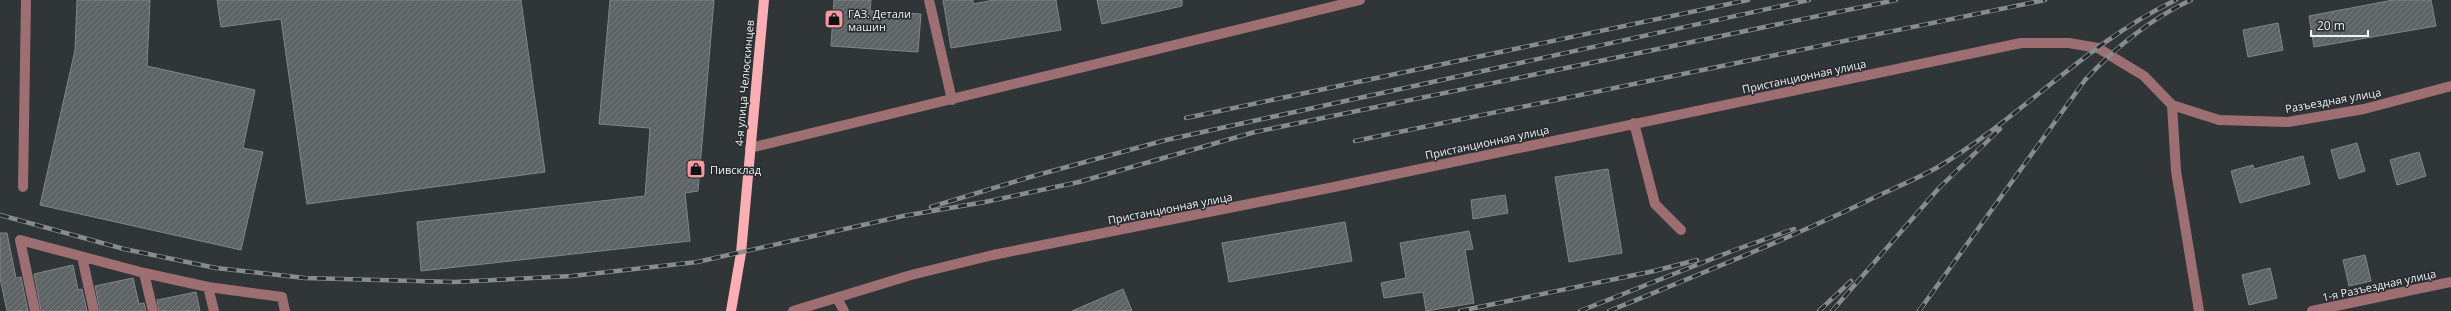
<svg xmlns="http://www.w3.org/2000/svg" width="2451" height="311" font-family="'Open Sans',sans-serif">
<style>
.building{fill:url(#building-hatch);stroke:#818688}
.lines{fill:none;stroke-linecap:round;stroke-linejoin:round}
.minor{stroke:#9e6f72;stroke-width:10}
.major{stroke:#fbaeb4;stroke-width:10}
.rail-casing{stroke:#888c8d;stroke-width:4.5}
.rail{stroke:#272b2d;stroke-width:3;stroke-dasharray:9;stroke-linecap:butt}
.labels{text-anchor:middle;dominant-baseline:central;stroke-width:3;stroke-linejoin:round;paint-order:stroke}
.poi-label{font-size:11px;fill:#f0f3f4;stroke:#272b2d;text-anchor:start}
.street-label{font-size:11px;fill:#f0f3f4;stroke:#272b2d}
</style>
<defs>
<pattern id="building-hatch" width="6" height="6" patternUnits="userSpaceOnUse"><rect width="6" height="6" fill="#5e6365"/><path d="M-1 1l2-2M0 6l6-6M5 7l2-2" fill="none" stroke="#757a7c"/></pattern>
</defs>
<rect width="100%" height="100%" fill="#303537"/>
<!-- building -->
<path class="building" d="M77,0H150L147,66L255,90L243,148L263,152L241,250L40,205L75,50Z
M217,0H521L545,172L307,204L281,19L221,27Z
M610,0H714L698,191L685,193L690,241L421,271L417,222L645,196L650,128L599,124Z
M834,0H871L870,11L921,14L918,52L831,46Z
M943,0H973V4L994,0H1056L1061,30L951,48Z
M1097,0H1182V6L1102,24Z
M2393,0H2431L2436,26L2314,47L2309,16Z
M2278,23L2283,50L2248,57L2243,30Z
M2357,143L2365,171L2339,179L2331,150Z
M2419,152L2426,176L2397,185L2390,160Z
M2303,156L2310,184L2240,203L2231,171L2253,165L2254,169Z
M1608,169L1622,253L1569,262L1555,177Z
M1505,195L1508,213L1473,219L1471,200Z
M1345,222L1352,261L1229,282L1222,243Z
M1469,231L1473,249L1465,250L1474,303L1426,311L1423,292L1384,298L1381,283L1406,278L1400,243Z
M0,233H7L16,278L21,277L28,311H7L0,278Z
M2365,255L2371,281L2349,286L2343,260Z
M73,265L78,290L82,289L87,311H41L34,274Z
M2270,268L2277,298L2249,305L2242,275Z
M133,278L139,304L144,303L146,311H100L95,286Z
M1123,289L1132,311H1072Z
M196,292L200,311H159L157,300Z"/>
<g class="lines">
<!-- minor -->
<path class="minor" d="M929,0L952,100
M2172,105L2219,120L2288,122L2364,109L2451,86
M2172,105L2176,171L2199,311
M1634,123L1655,204L1681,230
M750,148L1360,0
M23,187L26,0
M82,257L94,311
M144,273L153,311
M208,287L214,311
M837,298L844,311
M35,311L20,240L144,273L208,287L282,297L285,311
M793,311L911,275L993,255L1334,187L2021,43H2069L2098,48L2144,76L2172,105
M2312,311L2451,282"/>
<!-- major -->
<path class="major" d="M731,311L741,253L764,0"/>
<!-- rail casing -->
<g class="rail-casing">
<path id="rail" d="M1186,118L1748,0
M1355,141L2045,0
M931,207L1030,177L1166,140L1809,0
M0,215L124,249L216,268L305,278L454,282L572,276L697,262L903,216L985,202L1079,182L1255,132L1896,0
M1460,311L1654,271L1697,260
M1580,311L1732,251L1794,229
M1609,311C1695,276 1781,242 1865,202C1889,190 1915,180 1938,167C2022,117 2087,42 2176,0
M1819,311L1851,281
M1832,311L1939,188L2000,129
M1919,311L2085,80C2115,48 2152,18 2191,0"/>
</g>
<!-- rail -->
<use href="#rail" class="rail"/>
</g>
<!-- icons -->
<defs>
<g id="shop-square" transform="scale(1)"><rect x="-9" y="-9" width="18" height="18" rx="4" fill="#f49aa2" stroke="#272b2d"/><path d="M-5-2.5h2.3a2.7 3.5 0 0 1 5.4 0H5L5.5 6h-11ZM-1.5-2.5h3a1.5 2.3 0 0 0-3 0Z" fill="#111"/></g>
</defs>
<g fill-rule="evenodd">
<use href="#shop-square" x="834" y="19"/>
<use href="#shop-square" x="696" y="169"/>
</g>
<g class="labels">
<!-- poi labels -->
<g class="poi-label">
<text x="848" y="13">ГАЗ. Детали<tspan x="848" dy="13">машин</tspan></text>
<text x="710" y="169">Пивсклад</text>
</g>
<!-- street labels -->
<g class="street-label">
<text transform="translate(1804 76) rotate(-12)">Пристанционная улица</text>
<text transform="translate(744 83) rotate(-85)">4-я улица Челюскинцев</text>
<text transform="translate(2333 100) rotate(-10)">Разъездная улица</text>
<text transform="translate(1487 142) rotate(-12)">Пристанционная улица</text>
<text transform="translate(1170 208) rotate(-11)">Пристанционная улица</text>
<text transform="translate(2379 285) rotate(-12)">1-я Разъездная улица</text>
</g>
</g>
<!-- scale -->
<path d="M2311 30v6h57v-6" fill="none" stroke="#f0f3f4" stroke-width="2"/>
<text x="2317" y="30" font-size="12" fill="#f0f3f4" stroke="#272b2d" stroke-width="3" paint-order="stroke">20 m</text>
</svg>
